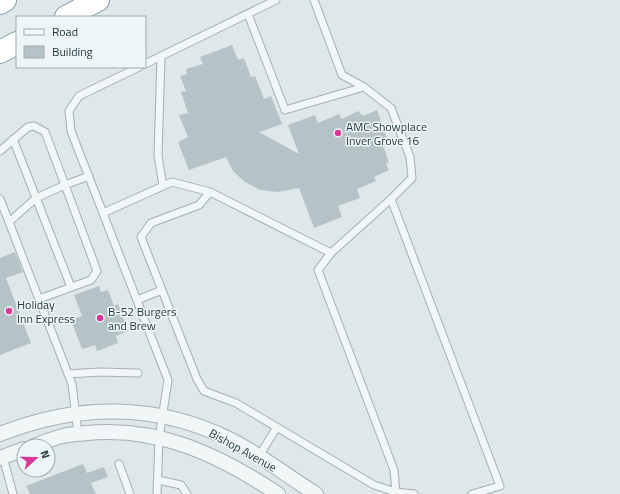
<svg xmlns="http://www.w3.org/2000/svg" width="620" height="494" font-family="'Titillium Web',sans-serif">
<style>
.building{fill:#b5c3c7}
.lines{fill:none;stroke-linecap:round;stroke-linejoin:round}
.lane-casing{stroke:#a3b0b4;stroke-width:9}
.street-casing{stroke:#a3b0b4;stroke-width:16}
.highway-casing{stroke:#849ca1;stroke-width:24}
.lane{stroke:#f1f6f7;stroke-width:7}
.street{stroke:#f1f6f7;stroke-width:14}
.highway{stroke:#fff;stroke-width:22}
.poi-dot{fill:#da3895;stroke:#eef5f7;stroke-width:1.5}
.labels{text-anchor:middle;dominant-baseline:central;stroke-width:3;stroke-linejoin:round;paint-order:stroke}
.poi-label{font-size:12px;fill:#263c42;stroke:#eef5f7;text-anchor:start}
.street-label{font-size:12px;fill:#263c42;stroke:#eef5f7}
</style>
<rect width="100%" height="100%" fill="#dee7e9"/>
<!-- building -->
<path class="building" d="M232,45L238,60L244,58L251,77L255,76L264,99L271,96L282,124L259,132L299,154L288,125L315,115L318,123L339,114L342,119L358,111L363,116L377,110L389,144L383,146L389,162L386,164L389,170L374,177L376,181L357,189L360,198L338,206L342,217L314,228L299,188L278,192L260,190L245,182L233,171L226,157L189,170L178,142L188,137L179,115L188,113L181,92L186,91L180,76L187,74L186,69L203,64L200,57Z
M15,252L23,272L6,278L31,343L0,355V258Z
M99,286L101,292L108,290L114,306L118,304L128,331L116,336L118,343L97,351L95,345L82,349L71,320L82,316L74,295Z
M83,464L87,473L104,467L108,477L91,483L96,494H30L26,486Z"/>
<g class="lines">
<!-- lane casing -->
<g class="lane-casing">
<path id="lane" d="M314,0L342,75L364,87L391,108L410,157L412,178L391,199L500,486L472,494
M248,14L285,110L364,87
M161,56L158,156L163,186
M145,64L276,0
M139,67L79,96L69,111L71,131L168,380L159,438L157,494
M13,139L71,287
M0,151L28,127L34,126L45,132L65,185L89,176
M210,192L199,205L151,223L141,237L197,379L204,391L236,403L374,485L396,492L394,470L318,270L331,253
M0,199L72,384L78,434
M103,213L172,182L210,192L331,253L391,199
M9,222L36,198L65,185L97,271L91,280L39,299
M137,300L162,290
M68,374L100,372L138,373
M259,456L277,427
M3,457L13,494
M119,464L130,494
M158,480L181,485L187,494
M395,494L396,492L414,494"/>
</g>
<!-- street casing -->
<g class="street-casing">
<path id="street" d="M0,434C76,404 156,402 231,440C261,455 287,476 316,494
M34,446C43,443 53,438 63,436C70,434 79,434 87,433C159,426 219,455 278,494
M0,458L24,449"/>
</g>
<!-- highway casing -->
<g class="highway-casing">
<path id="highway" d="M0,3L5,0
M66,17L98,0
M0,52L17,43"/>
</g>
<!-- lane -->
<use href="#lane" class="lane"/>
<!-- street -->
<use href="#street" class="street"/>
<!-- highway -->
<use href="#highway" class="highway"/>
</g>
<!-- markers -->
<g class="poi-dot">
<circle cx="338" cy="133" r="4"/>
<circle cx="9" cy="311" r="4"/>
<circle cx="100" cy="318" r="4"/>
</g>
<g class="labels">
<!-- poi labels -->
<g class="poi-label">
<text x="346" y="126">AMC Showplace<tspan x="346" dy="14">Inver Grove 16</tspan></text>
<text x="17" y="304">Holiday<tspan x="17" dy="14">Inn Express</tspan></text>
<text x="108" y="311">B-52 Burgers<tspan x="108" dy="14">and Brew</tspan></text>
</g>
<!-- street labels -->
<g class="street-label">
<text transform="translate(243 450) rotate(29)">Bishop Avenue</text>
</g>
</g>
<!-- legend -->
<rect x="16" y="16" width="130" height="52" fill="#eef5f7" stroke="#9eabaf"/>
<rect x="24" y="29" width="20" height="6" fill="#f1f6f7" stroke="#9eabaf"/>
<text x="52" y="36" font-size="12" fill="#263c42">Road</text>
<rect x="24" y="46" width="20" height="12" fill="#b5c3c7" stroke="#9eabaf"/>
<text x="52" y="56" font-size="12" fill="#263c42">Building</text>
<!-- north arrow -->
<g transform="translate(36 458) rotate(69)"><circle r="19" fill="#eef5f7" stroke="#9eabaf"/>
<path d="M0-3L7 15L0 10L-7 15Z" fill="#da3895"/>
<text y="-6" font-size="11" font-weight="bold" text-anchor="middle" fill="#263c42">N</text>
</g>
</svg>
